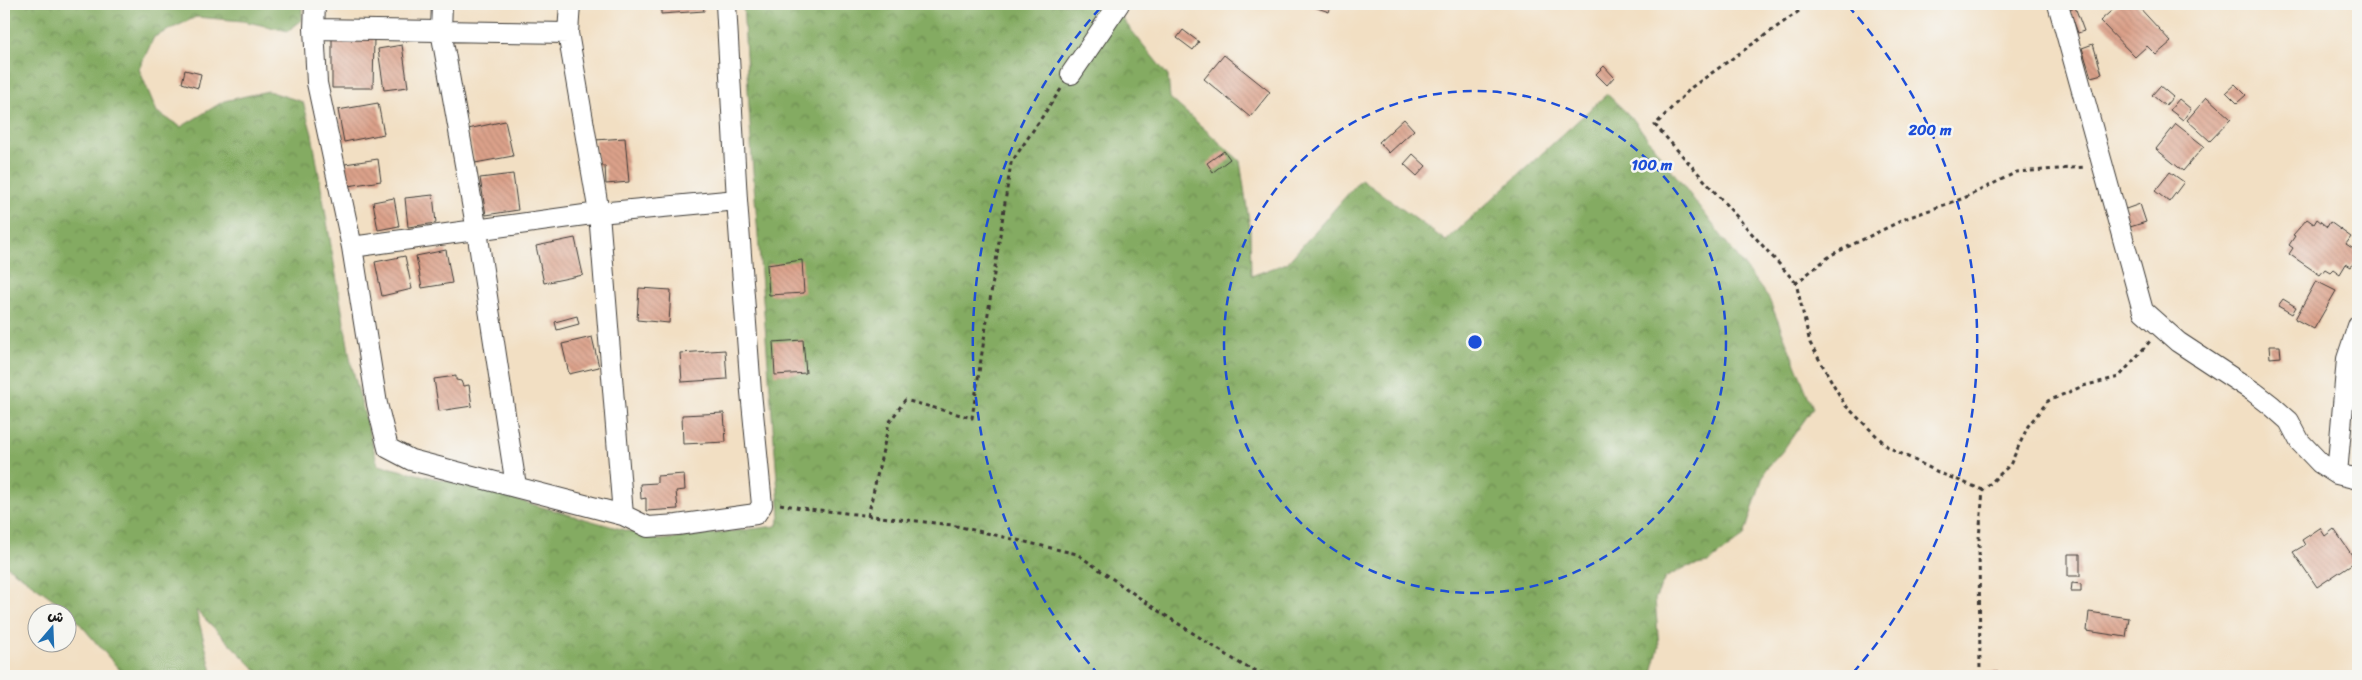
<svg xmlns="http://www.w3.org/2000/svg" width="2362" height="680" font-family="Sriracha,'Playpen Sans Arabic',sans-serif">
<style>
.forest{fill:url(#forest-crowns);stroke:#50643f}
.building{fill:url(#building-back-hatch)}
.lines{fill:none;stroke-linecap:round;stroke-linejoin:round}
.minor-casing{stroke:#3c3935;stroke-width:22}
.path{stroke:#3c3935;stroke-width:3;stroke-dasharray:4 4;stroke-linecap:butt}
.minor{stroke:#fff;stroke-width:20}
.ring{fill:none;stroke:#1d4ed8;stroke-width:2.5;stroke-dasharray:9 6}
.centre{fill:#1d4ed8;stroke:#f6f6f2;stroke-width:2.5}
.ring-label{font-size:15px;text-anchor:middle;font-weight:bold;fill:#1d4ed8;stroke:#f6f6f2;stroke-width:5;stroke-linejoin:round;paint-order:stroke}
</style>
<defs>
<pattern id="forest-crowns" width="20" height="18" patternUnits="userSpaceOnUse" patternTransform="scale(1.25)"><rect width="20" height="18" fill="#84ab62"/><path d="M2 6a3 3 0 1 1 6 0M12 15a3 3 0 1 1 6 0" fill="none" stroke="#6b8a50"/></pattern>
<pattern id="building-back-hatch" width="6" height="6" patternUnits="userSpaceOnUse" patternTransform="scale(1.25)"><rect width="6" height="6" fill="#dba18a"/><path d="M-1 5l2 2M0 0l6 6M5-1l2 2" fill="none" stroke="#bb8a76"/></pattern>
</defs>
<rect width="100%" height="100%" fill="#f6f6f2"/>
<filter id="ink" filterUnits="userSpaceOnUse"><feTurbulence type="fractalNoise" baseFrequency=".02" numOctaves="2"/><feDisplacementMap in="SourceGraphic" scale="10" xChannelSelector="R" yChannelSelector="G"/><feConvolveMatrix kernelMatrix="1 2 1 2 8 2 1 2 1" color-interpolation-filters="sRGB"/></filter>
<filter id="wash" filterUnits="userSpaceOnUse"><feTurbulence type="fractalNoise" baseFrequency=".0096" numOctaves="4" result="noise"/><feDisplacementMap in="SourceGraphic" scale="20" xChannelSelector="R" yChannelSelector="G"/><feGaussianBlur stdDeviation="1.12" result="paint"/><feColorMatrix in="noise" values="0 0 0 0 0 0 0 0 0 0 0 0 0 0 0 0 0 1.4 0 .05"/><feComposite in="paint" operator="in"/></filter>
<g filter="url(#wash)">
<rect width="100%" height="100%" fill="#f2dfc3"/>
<!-- forest -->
<path class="forest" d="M4,4H302V20L288,31L243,21L196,17L154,37L139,69L157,112L181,127L224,101L268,91L303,102L312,134L351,363L378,465L460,484L660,540L776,526L780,517L752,159L743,4H1116L1124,21L1168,76L1170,98L1240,161L1250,228L1251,276L1287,263L1361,179L1446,241L1607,94L1633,119L1769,299L1813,408L1781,453L1765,470L1744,536L1708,563L1686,567L1665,578L1655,599L1659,647L1651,676H262L196,610L213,676H125L67,609L4,564Z"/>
<g id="blocks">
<!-- building -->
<path class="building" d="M328,4H378V8H328Z
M661,4H703L704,11L661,14Z
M1306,4H1332L1329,12Z
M2119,4H2136L2171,42L2156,55L2147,46L2135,57L2100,21Z
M2075,7L2084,31L2078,33L2069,9Z
M1183,30L1199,42L1193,50L1177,38Z
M332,38H374L373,88H332Z
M2093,44L2102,74L2091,77L2082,48Z
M402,45L408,87L384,90L378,49Z
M1224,55L1270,92L1250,117L1204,79Z
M1604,66L1614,77L1607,85L1596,74Z
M185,70L201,74L198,88L182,83Z
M2235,84L2246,95L2237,103L2226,92Z
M2160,86L2173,97L2165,106L2152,95Z
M2207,97L2231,119L2210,141L2187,120Z
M2179,99L2191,109L2183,120L2170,110Z
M378,103L384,134L344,142L338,110Z
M1404,119L1414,130L1389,153L1379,142Z
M505,121L513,156L475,163L468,129Z
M2176,124L2204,146L2183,171L2156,149Z
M625,138L629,182L606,184L605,166H597L595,140Z
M1224,151L1230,159L1213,172L1207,163Z
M1413,154L1426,166L1417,176L1404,164Z
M378,159L381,181L348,186L345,164Z
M2170,172L2184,182L2169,202L2155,191Z
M513,174L518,210L486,215L480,178Z
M433,195L436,223L408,227L405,198Z
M394,198L399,226L378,230L373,202Z
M2140,204L2146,222L2130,227L2123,210Z
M2307,219L2314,224L2317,219L2327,227L2330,222L2351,237L2346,244L2358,252V256L2351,267L2346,264L2340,274L2333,269L2330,272L2325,269L2320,275L2289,254L2293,248L2289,245L2295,236L2293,235Z
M575,238L583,275L544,283L536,246Z
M446,250L452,283L422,288L416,256Z
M405,256L412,289L382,296L375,262Z
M802,260L804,293L769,295L767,265Z
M2316,281L2336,291L2314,329L2295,319Z
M639,288L671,290L669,323L637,320Z
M2283,299L2296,307L2292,314L2278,306Z
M577,316L579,324L557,330L555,322Z
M592,337L599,367L569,374L562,344Z
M803,340L806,373L775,375L773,342Z
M2269,346H2280L2281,357L2270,358Z
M725,350L727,379L682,382L680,353Z
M456,376V380L461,381L463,386L469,385L472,406L439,411L434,379Z
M724,413L726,442L683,444L682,415Z
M684,474L685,490L676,491L678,509L646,511V498L641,499L640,484L657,483V476Z
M2320,528L2325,536L2334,529L2356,561L2317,587L2293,552L2305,545L2302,540Z
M2068,554H2080V576H2068Z
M2072,583L2081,584V592H2071Z
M2089,612L2129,618L2126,637L2087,631Z
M1984,672H1998V676H1984Z"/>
</g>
</g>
<g filter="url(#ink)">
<use href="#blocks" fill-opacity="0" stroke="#3c3935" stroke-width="1"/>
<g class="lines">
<!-- minor casing -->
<g class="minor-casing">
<path id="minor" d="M315,4L314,29L317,83L352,247L377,404L388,448L411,460L623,515L648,527L677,525L756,514L762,505L751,392L737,200L726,4
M442,4L441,31L477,231L516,486
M570,4L568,33L599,213L623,515
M2058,4L2143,311L2178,342L2254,392L2272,406L2289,421L2300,442L2320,463L2337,474L2358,479
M314,29L568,33
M1071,74L1119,4
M352,247L599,213L737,200
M2337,474L2347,359L2358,326"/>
</g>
<!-- path -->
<path class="path" d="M1796,283L1655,125L1692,87L1809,4
M1983,490L1940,473L1888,447L1845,405L1810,343L1796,283L1831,255L1907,218L1964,198L2017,172L2085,167
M780,504L801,508L952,525L1077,554L1157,610L1244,666L1270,676
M868,516L889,423L905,400L972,418L1011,163L1061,89
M1980,676L1979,538L1983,490L2010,465L2028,426L2048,401L2083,386L2119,377L2151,340"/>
<!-- minor -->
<use href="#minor" class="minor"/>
</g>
</g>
<!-- distance rings -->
<g class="ring">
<circle cx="1475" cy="342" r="251"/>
<path d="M1099 675A502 502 0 0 1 1102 6M1848 6A502 502 0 0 1 1851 675"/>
</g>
<circle cx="1475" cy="342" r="8" class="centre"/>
<g class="ring-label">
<text x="1930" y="135">200 m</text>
<text x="1652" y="170">100 m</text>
</g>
<!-- margin -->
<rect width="2362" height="680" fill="none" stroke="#f6f6f2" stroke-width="20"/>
<!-- north arrow -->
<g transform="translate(52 628) rotate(19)"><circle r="24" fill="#f6f6f2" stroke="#9f9f9c"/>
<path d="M0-4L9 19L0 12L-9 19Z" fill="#1f6fb2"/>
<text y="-8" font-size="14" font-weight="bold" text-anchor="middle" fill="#1c1c1c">ش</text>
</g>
</svg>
